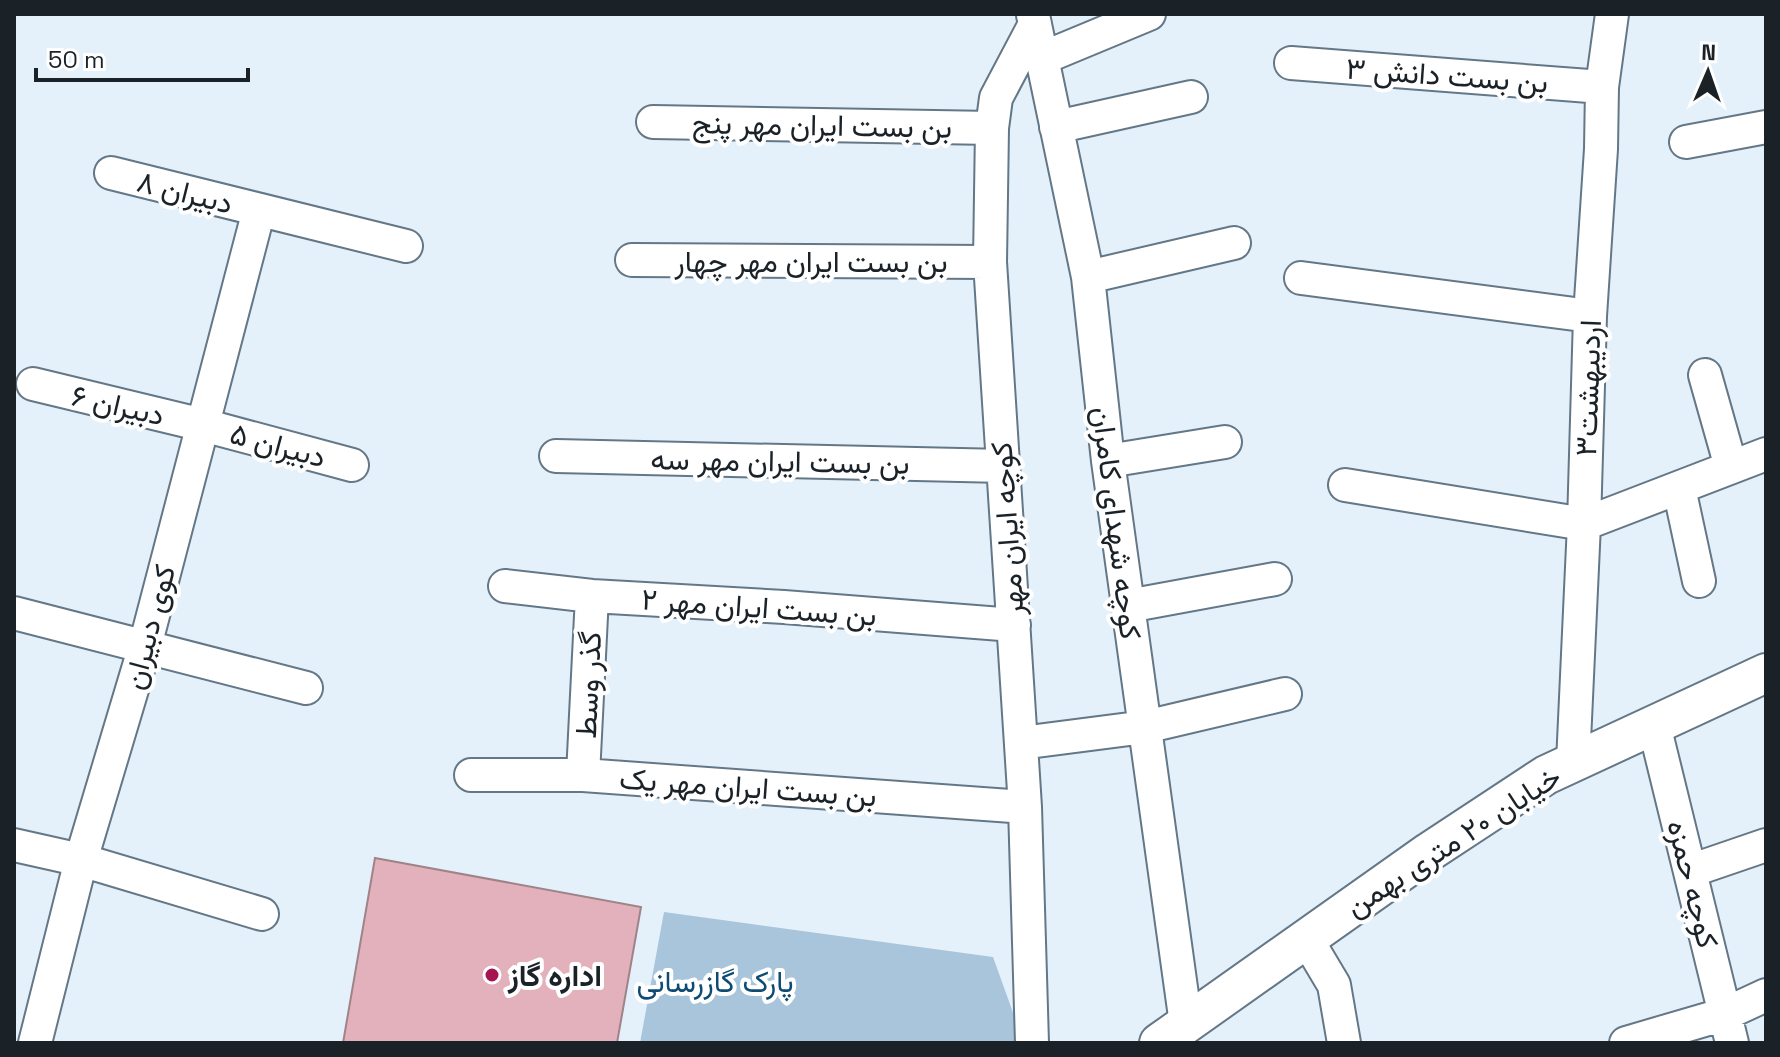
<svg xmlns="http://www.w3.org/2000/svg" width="1780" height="1057" font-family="'Space Grotesk',Vazirmatn,sans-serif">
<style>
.green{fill:#a9c5dc}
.building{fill:#e3b1bb;stroke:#9e8489;stroke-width:2}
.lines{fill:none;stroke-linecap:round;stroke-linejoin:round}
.minor-casing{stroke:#647786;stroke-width:36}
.tertiary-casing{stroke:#647786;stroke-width:42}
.minor{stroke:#fff;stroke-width:32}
.tertiary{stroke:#fff;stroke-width:38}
.poi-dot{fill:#a71550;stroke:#fff;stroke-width:3}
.labels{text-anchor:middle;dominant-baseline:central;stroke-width:8;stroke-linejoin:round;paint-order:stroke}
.street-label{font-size:30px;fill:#1a2228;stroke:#fff}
.poi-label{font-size:30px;font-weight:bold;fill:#1a2228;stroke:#fff;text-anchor:start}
.park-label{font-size:30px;fill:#0e4b74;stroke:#fff}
</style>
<rect width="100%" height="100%" fill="#e4f1fb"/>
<!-- green -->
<path class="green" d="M664,912L993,957L1024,1043H640Z"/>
<!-- building -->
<path class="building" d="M375,858L641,907L617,1043H343Z"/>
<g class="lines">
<!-- minor casing -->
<g class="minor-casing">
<path id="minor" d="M1033,15L1088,277L1108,461L1186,1024
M1043,58L1149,14
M1291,63L1602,87
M653,122L992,128
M1056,127L1191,97
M1686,142L1766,127
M111,173L406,246
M632,260L990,262
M1088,277L1234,243
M1301,278L1590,316
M1705,375L1731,467
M33,384L203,425L352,465
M556,456L1004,466
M1108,461L1225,442
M1345,485L1584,524L1766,454
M1679,488L1699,581
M505,586L592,596L784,607L1014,625
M1128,606L1275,579
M14,613L306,688
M1654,725L1732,1043
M1021,743L1145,727L1285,694
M1573,763L1584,524L1590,316L1601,149L1602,87L1612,14
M471,775H583L1025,807
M583,775L592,596
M14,845L81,860L262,914
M1690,871L1766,845
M1306,938L1334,985L1344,1043
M35,1043L81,860L145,646L259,210
M1032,1043L1025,807L990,262L992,128L996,98L1035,24
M1626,1043L1725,1014L1766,995"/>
</g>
<!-- tertiary casing -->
<g class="tertiary-casing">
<path id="tertiary" d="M1159,1043L1429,852L1546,775L1766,673"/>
</g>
<!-- minor -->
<use href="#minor" class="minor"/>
<!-- tertiary -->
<use href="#tertiary" class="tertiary"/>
</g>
<!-- markers -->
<circle class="poi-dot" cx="492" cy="975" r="8"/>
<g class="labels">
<!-- street labels -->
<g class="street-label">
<text transform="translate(1447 75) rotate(4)">بن بست دانش ۳</text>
<text transform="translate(822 125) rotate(1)">بن بست ایران مهر پنج</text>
<text transform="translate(185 192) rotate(14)">دبیران ۸</text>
<text x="811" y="261">بن بست ایران مهر چهار</text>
<text transform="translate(1588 388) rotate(-88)">اردیبهشت۳</text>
<text transform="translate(118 405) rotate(13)">دبیران ۶</text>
<text transform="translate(278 445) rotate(15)">دبیران ۵</text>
<text transform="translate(780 461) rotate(1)">بن بست ایران مهر سه</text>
<text transform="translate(1117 523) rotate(83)">کوچه شهدای کامران</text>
<text transform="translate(1007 529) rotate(-94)">کوچه ایران مهر</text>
<text transform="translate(759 607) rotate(4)">۲ بن بست ایران مهر</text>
<text transform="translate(149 627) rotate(-75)">کوی دبیران</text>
<text transform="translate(588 685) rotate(-87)">گذر وسط</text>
<text transform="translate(748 787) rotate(4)">بن بست ایران مهر یک</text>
<text transform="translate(1453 841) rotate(-33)">خیابان ۲۰ متری بهمن</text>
<text transform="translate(1693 884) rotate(76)">کوچه حمزه</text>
</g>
<!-- poi labels -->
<g class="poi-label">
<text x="508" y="975">اداره گاز</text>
</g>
<!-- park labels -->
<g class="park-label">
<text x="715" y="981">پارک گازرسانی</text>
</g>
</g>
<!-- border -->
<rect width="1780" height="1057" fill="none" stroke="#1a2228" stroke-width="32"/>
<!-- north arrow -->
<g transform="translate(1708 72) rotate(2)" stroke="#ffffff" stroke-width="6" paint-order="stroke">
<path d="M0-6L14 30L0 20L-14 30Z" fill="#1a2228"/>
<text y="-12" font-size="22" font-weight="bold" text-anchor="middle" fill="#1a2228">N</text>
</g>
<!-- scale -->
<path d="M36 68v12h212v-12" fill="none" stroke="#1a2228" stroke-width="4"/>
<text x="48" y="68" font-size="24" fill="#1a2228" stroke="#ffffff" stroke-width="6" paint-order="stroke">50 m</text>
</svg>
